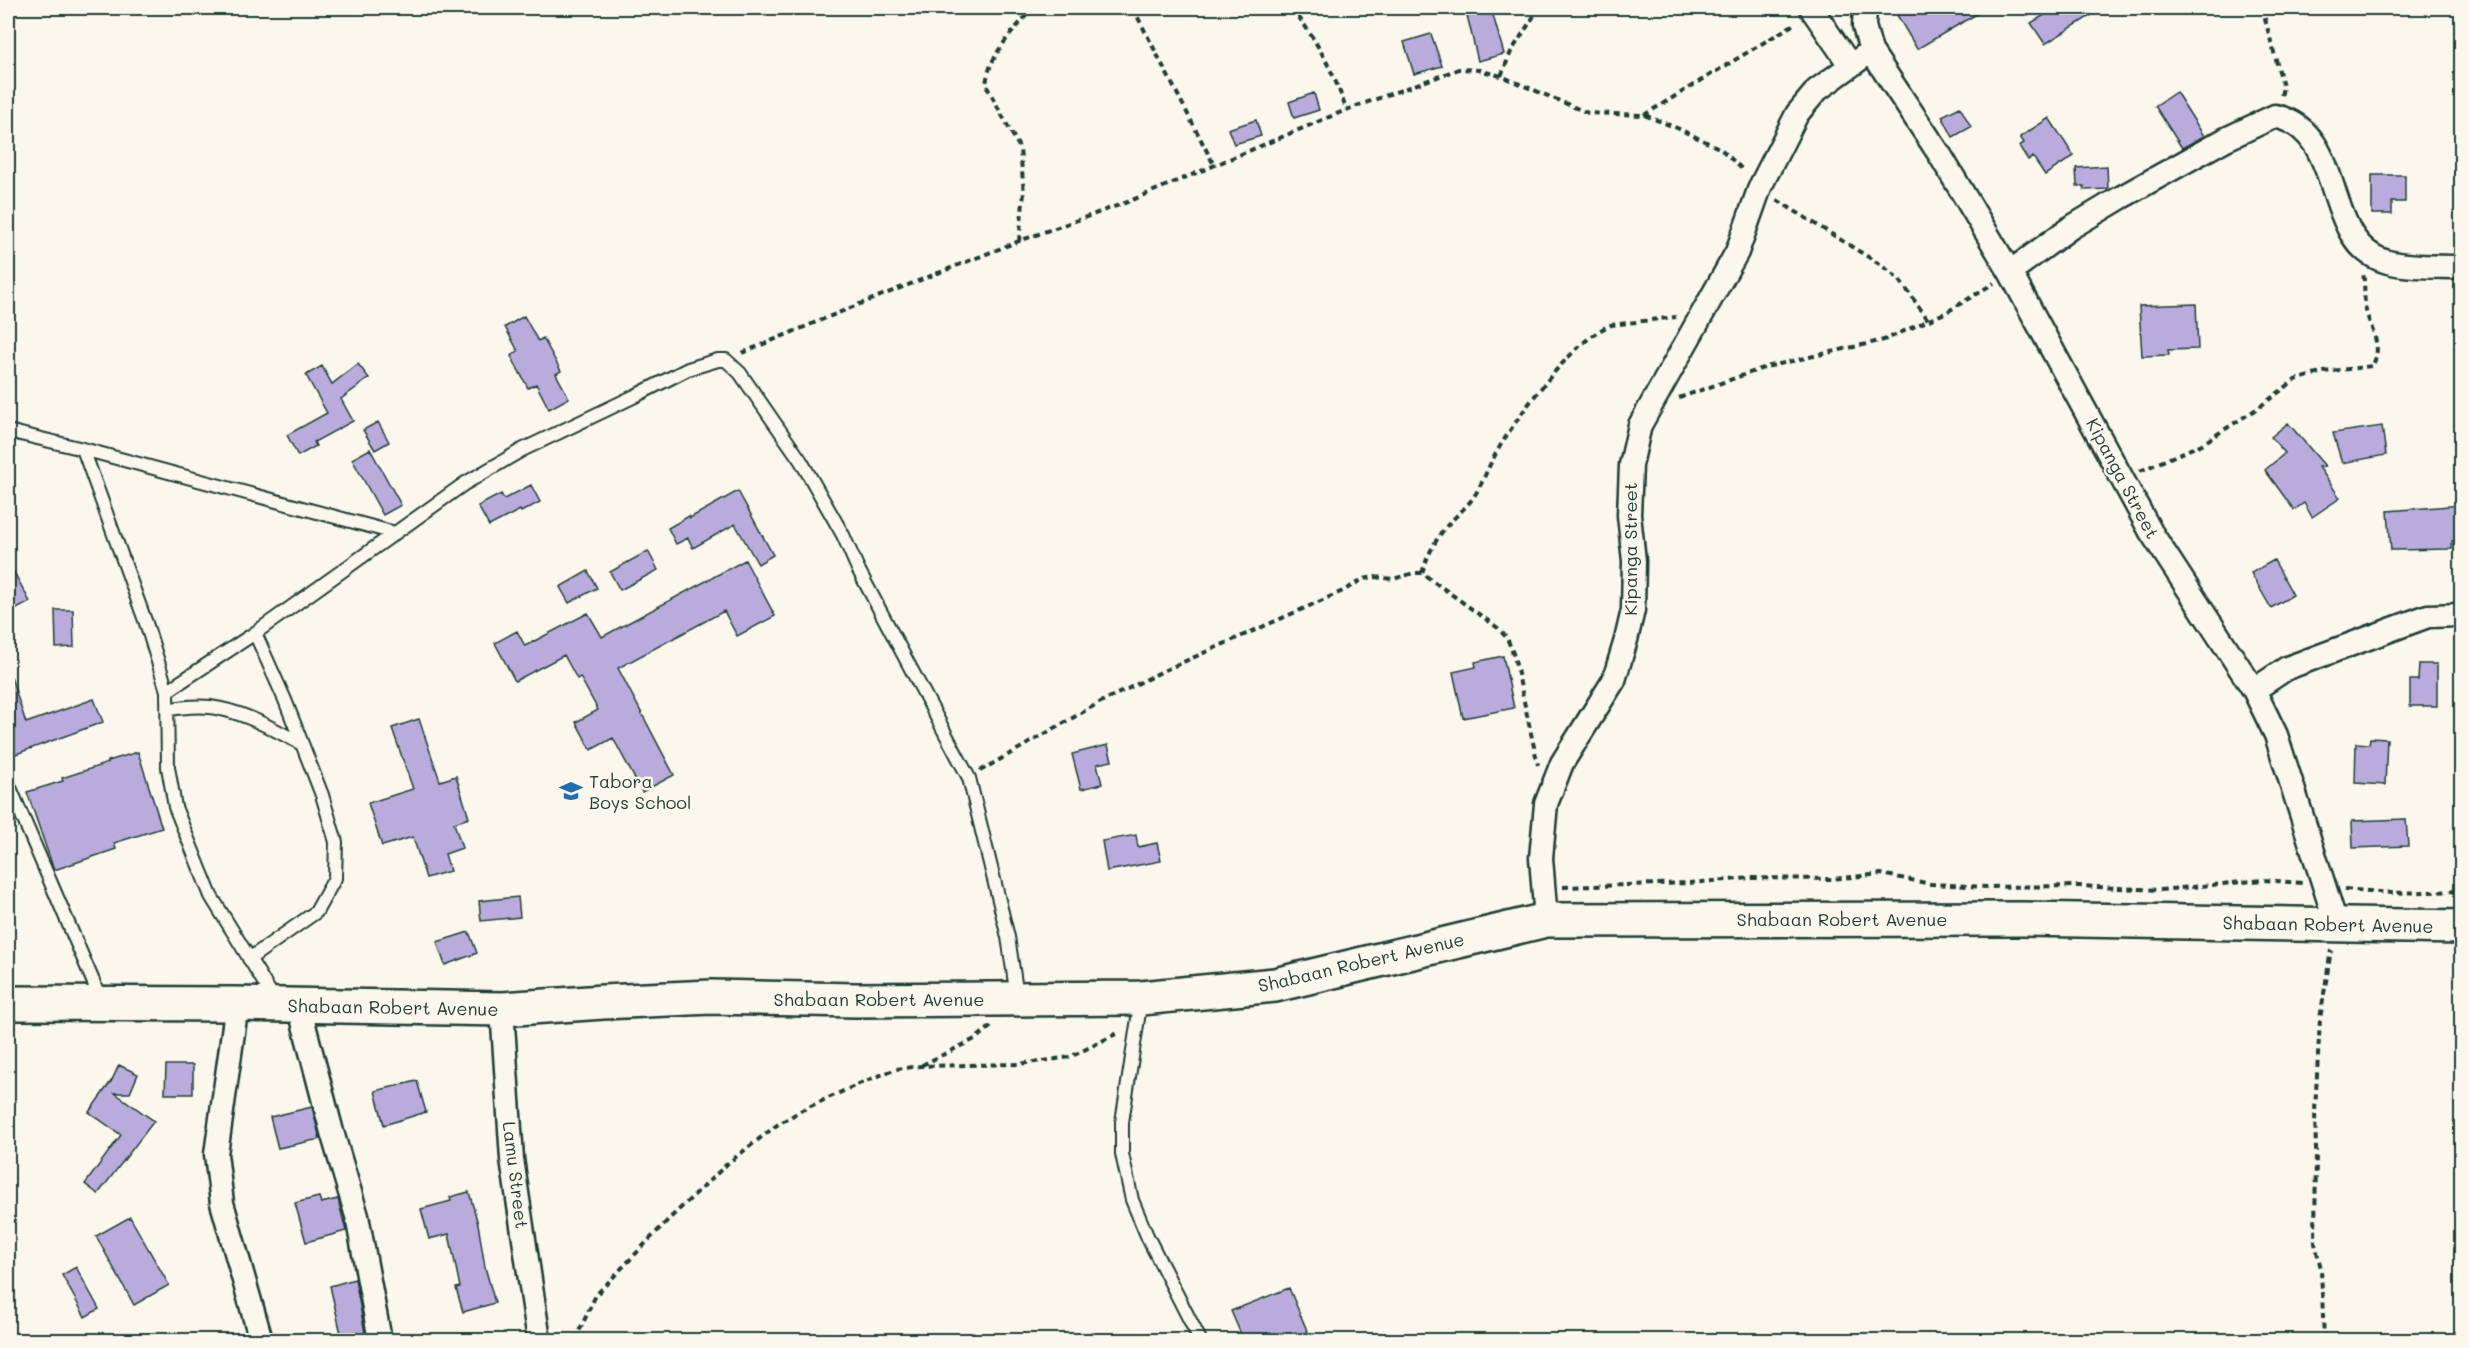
<svg xmlns="http://www.w3.org/2000/svg" width="2469" height="1348" font-family="Mali,sans-serif">
<style>
.building{fill:#b9acdd;stroke:#1f3d34;stroke-width:1.5}
.lines{fill:none;stroke-linecap:round;stroke-linejoin:round}
.lane-casing{stroke:#1f3d34;stroke-width:16}
.street-casing{stroke:#1f3d34;stroke-width:27}
.secondary-casing{stroke:#1f3d34;stroke-width:38}
.path{stroke:#1f3d34;stroke-width:4;stroke-dasharray:6 4.5;stroke-linecap:butt}
.lane{stroke:#fbf7ec;stroke-width:12}
.street{stroke:#fbf7ec;stroke-width:22}
.secondary{stroke:#fbf7ec;stroke-width:33}
.labels{text-anchor:middle;dominant-baseline:central;stroke-width:5;stroke-linejoin:round;paint-order:stroke}
.street-label{font-size:18px;fill:#1f3d34;stroke:#fbf7ec}
.poi-label{font-size:18px;fill:#1f3d34;stroke:#fbf7ec;text-anchor:start}
</style>
<rect width="100%" height="100%" fill="#fbf7ec"/>
<filter id="ink" filterUnits="userSpaceOnUse"><feTurbulence type="fractalNoise" baseFrequency=".0167" numOctaves="2"/><feDisplacementMap in="SourceGraphic" scale="12" xChannelSelector="R" yChannelSelector="G"/><feConvolveMatrix kernelMatrix="1 2 1 2 8 2 1 2 1" color-interpolation-filters="sRGB"/></filter>
<g filter="url(#ink)">
<!-- building -->
<path class="building" d="M1491,8L1504,54L1478,61L1467,15Z
M1910,8H1987L1917,49L1897,15Z
M2056,8H2103L2045,44L2031,23Z
M1431,34L1442,66L1414,74L1404,42Z
M2176,92L2204,136L2182,148L2155,106Z
M1314,93L1319,110L1294,118L1289,102Z
M1960,107L1971,127L1953,137L1942,116Z
M2049,118L2074,156L2045,175L2033,157L2028,160L2019,146L2024,143L2020,137Z
M1256,120L1261,136L1234,144L1228,129Z
M2107,166L2108,189L2084,190V186H2077L2076,168Z
M2372,175H2405V202H2392V214H2372Z
M2196,304L2198,349L2168,350L2169,355L2142,356L2139,306Z
M524,316L538,341L543,338L561,371L556,374L569,398L549,409L536,384L528,388L511,356L518,351L505,327Z
M358,364L369,378L341,399L353,421L314,442L316,446L298,456L287,435L327,413L306,375L322,366L332,384Z
M378,422L389,442L375,450L363,430Z
M2288,423L2325,466L2319,467L2340,498L2312,517L2304,503L2294,510L2265,470L2285,453L2271,437Z
M2382,426L2386,455L2342,463L2333,433Z
M370,449L401,505L383,515L352,459Z
M531,485L540,502L521,512L520,510L489,526L478,506L501,494L504,499Z
M738,491L773,555L758,564L735,524L693,548L688,538L676,544L668,528L689,516L690,518Z
M2462,505V540L2452,541V549L2391,550L2388,511Z
M648,551L658,570L620,590L610,572Z
M745,560L775,616L737,636L724,611L618,668L674,775L642,792L613,738L591,750L576,722L598,710L580,677L577,679L564,655L515,681L495,643L517,631L525,646L588,613L602,637Z
M2274,560L2293,595L2271,608L2251,573Z
M8,561L30,602L13,611L8,602Z
M588,571L597,588L569,603L560,587Z
M55,610H73L74,647L56,648Z
M1503,656L1514,708L1463,718L1453,672L1476,667L1475,662Z
M2419,664H2437V706H2410V680H2418Z
M11,677L26,723L94,699L103,722L8,757V678Z
M419,719L440,781L456,776L469,818L454,823L462,848L445,854L450,871L426,878L413,837L382,846L368,803L413,789L392,728Z
M2370,738L2387,739L2385,785L2355,783L2356,743L2369,744Z
M1108,745L1112,761L1097,764L1102,784L1081,789L1072,754Z
M138,752L162,828L114,843L116,849L54,870L27,792L63,781L62,778L108,763V761Z
M2406,819L2408,846L2353,848L2352,821Z
M1136,835L1138,847L1157,843L1161,861L1107,871L1102,841Z
M518,897L520,917L481,921L479,901Z
M469,932L477,953L445,965L437,942Z
M119,1065L138,1074L130,1093H115L154,1121L98,1194L85,1184L121,1135L89,1112L112,1080Z
M166,1065H193V1094H165Z
M417,1081L426,1112L384,1125L375,1091Z
M312,1107L320,1139L278,1148L270,1117Z
M469,1192L478,1224L485,1267L495,1303L463,1312L456,1288L460,1287L449,1234L429,1239L421,1209L451,1201L450,1197Z
M319,1197L321,1203L338,1199L346,1231L306,1242L295,1203Z
M130,1217L169,1285L134,1305L96,1236Z
M76,1267L99,1309L85,1317L62,1275Z
M355,1279L365,1333L342,1338L330,1286Z
M1289,1288L1308,1333L1291,1341H1244L1231,1311Z"/>
<g class="lines">
<!-- lane casing -->
<g class="lane-casing">
<path id="lane" d="M8,431L83,449L395,533
M83,449L147,626L167,691L168,767L175,807L211,896L276,1002
M167,691L255,633L464,484L522,450L635,396L688,369L718,360H726L740,373L801,461L843,535L858,569L969,778L1008,937L1017,996
M167,709C181,708 196,705 210,707C243,711 273,729 302,744
M8,783L102,1002
M249,959L316,912L335,878L336,842L322,795L285,700L255,633
M1141,999L1122,1122V1154L1132,1200L1148,1238L1200,1340"/>
</g>
<!-- street casing -->
<g class="street-casing">
<path id="street" d="M1811,8L1850,65
M1865,8L1864,26L1871,51L1940,155L2010,272L2151,532L2254,690L2276,735L2336,923
M2010,272L2070,228L2120,198L2226,139L2275,116C2349,133 2319,244 2388,262C2411,268 2437,266 2462,267
M2254,690L2287,668L2428,616L2462,615
M1546,920L1541,858L1546,804L1562,763L1614,680L1626,640L1633,610L1634,561L1629,515L1631,465L1640,425L1737,252L1760,187L1797,114L1817,90L1871,51
M237,1004L216,1154L222,1203L261,1340
M299,1006L332,1132L357,1216L380,1340
M502,1009L512,1159L539,1340"/>
</g>
<!-- secondary casing -->
<g class="secondary-casing">
<path id="secondary" d="M8,1003L237,1004L502,1009L603,1002L711,997L856,1000L1141,998L1275,985L1546,920L2021,919L2462,927"/>
</g>
<!-- path -->
<path class="path" d="M1133,8L1214,165
M1292,8C1315,38 1335,73 1346,110
M2262,8L2283,86L2281,98
M1501,76L1511,52L1539,8
M1644,115L1796,23
M1777,200L1881,265L1899,279L1929,321
M1019,241L1024,193L1020,149L986,85C989,53 1014,32 1032,8
M742,353L855,306L1019,241L1125,203L1346,110L1459,69L1479,70L1501,76L1588,113L1644,115L1677,128L1721,149L1744,171
M1679,398L1766,367L1884,340L1947,312L1994,283
M2140,471L2202,444L2258,408L2295,380L2324,372L2372,366C2385,346 2368,326 2365,306C2364,295 2365,284 2363,273
M1422,573C1427,557 1434,542 1445,528C1453,518 1465,509 1473,498C1482,485 1486,471 1494,457C1513,421 1573,339 1611,325L1676,317
M980,771L1097,704L1163,671L1343,591L1363,579L1375,577L1393,579L1414,573H1422L1498,628L1507,638L1514,656L1538,765
M1563,887L1689,883L1752,878L1832,879L1881,874L1931,884L1986,887L2079,886L2160,890L2263,880L2302,883
M2345,889L2392,893L2462,891
M922,1065L975,1039L993,1025
M575,1340L596,1295L669,1219L727,1164L777,1125L802,1110L861,1083L896,1069L921,1066L1018,1064L1050,1060L1070,1057L1120,1032
M2324,1340L2321,1269L2315,1243L2316,1150L2315,1111L2320,1019L2331,950"/>
<!-- lane -->
<use href="#lane" class="lane"/>
<!-- street -->
<use href="#street" class="street"/>
<!-- secondary -->
<use href="#secondary" class="secondary"/>
</g>
</g>
<!-- icons -->
<defs>
<g id="school-bare" transform="scale(1.8)"><path d="M0-5L7-2L0 1L-7-2ZM-4 1L0 2.5L4 1V4Q0 6-4 4Z" fill="#1f6fb2" stroke="#fbf7ec" stroke-width="2.5" paint-order="stroke"/></g>
</defs>
<g fill-rule="evenodd">
<use href="#school-bare" x="571" y="791"/>
</g>
<g class="labels">
<!-- street labels -->
<g class="street-label">
<text transform="translate(2123 478) rotate(62)">Kipanga Street</text>
<text transform="translate(1630 549) rotate(-90)">Kipanga Street</text>
<text x="1842" y="919">Shabaan Robert Avenue</text>
<text transform="translate(2328 924) rotate(1)">Shabaan Robert Avenue</text>
<text transform="translate(1361 962) rotate(-13)">Shabaan Robert Avenue</text>
<text x="879" y="999">Shabaan Robert Avenue</text>
<text transform="translate(393 1007) rotate(1)">Shabaan Robert Avenue</text>
<text transform="translate(516 1175) rotate(83)">Lamu Street</text>
</g>
<!-- poi labels -->
<g class="poi-label">
<text x="589" y="781">Tabora<tspan x="589" dy="21">Boys School</tspan></text>
</g>
</g>
<!-- margin -->
<rect width="2469" height="1348" fill="none" stroke="#fbf7ec" stroke-width="30"/>
<rect x="15" y="15" width="2439" height="1318" fill="none" stroke="#1f3d34" stroke-width="2" filter="url(#ink)"/>
</svg>
